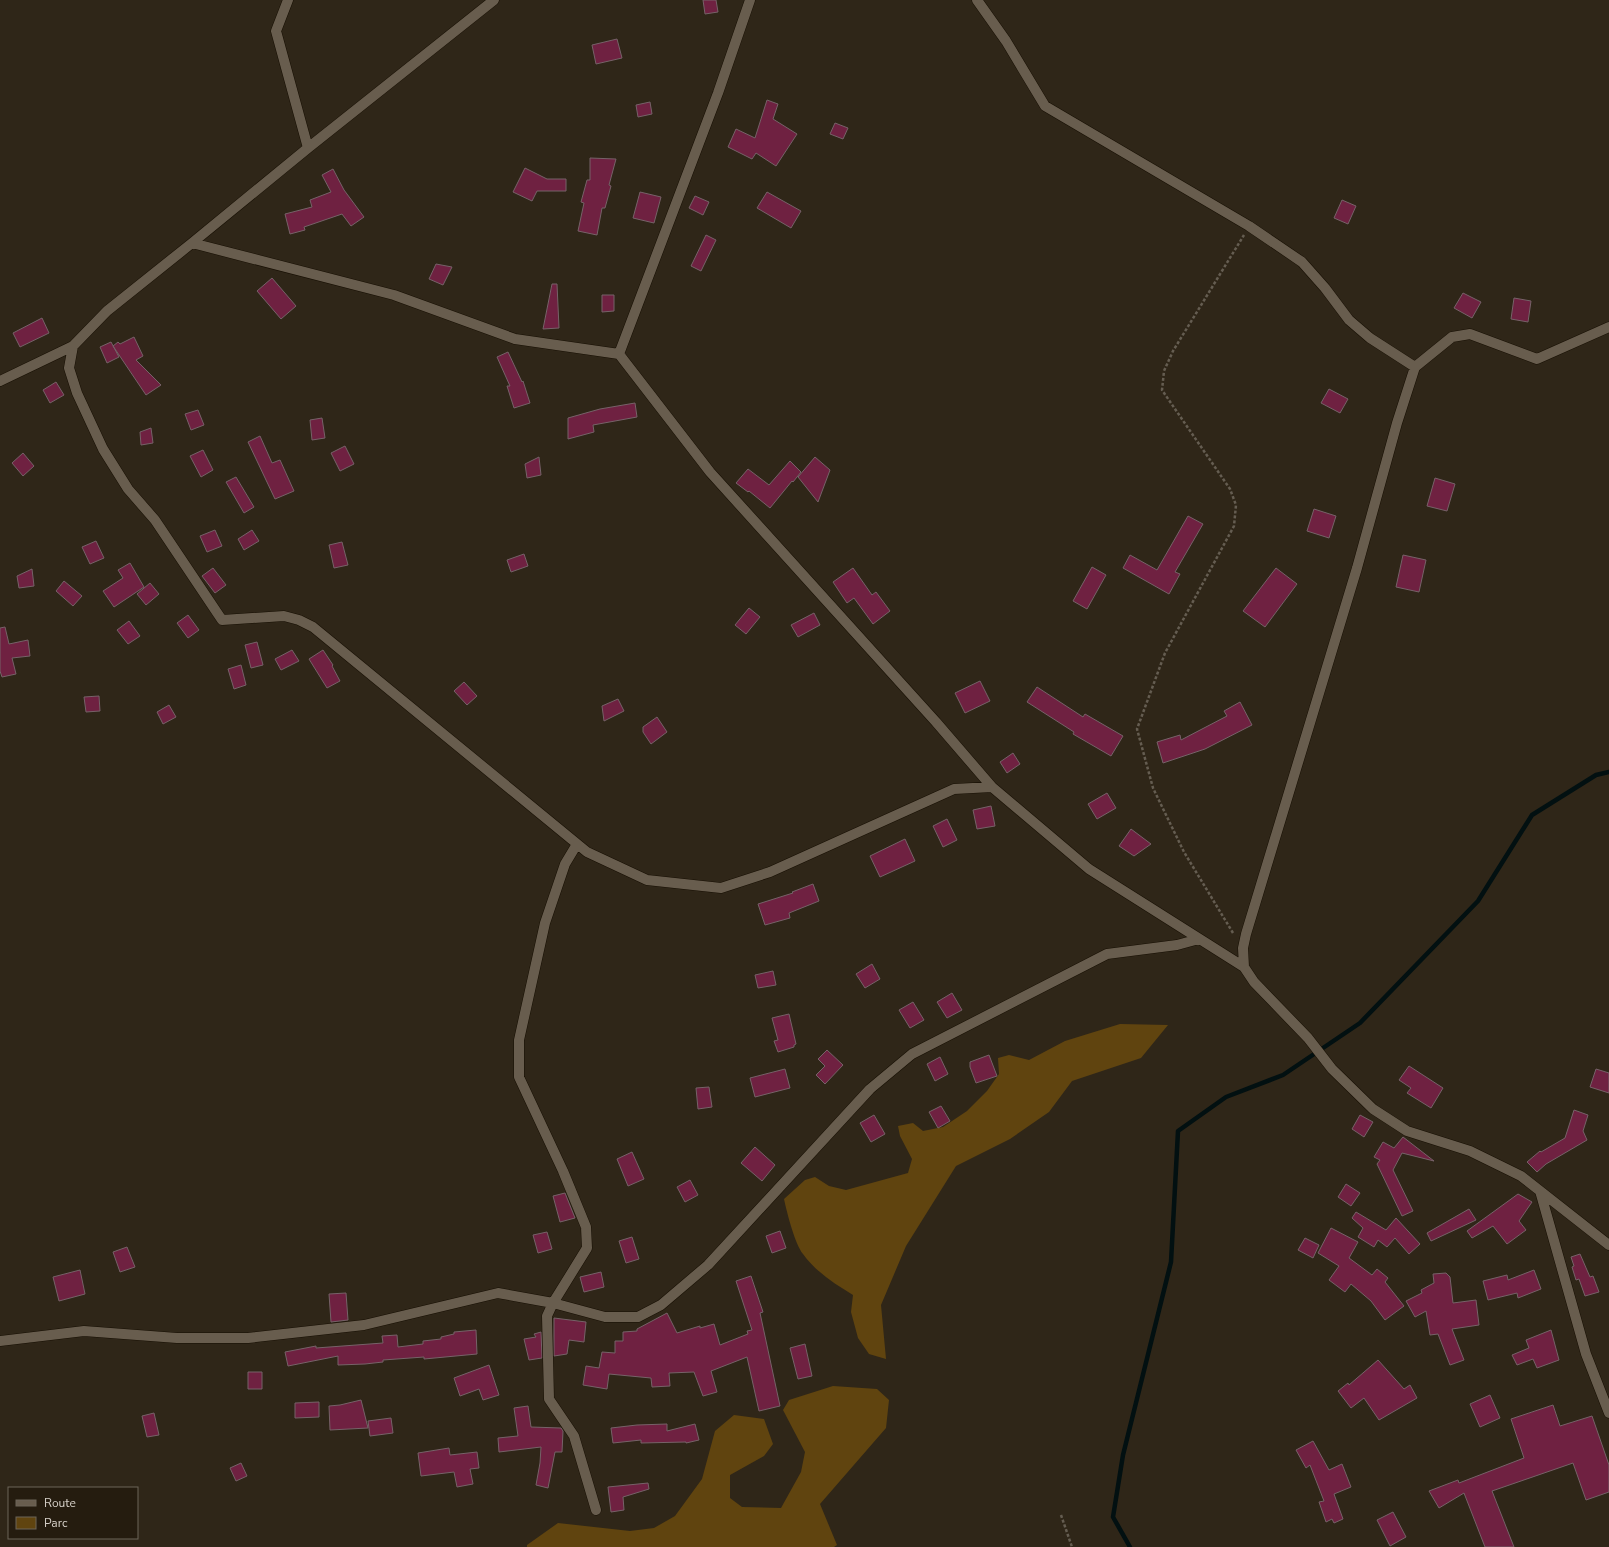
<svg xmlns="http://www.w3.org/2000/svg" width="1609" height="1547" font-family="'Nunito Sans',sans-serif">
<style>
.green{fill:#60440f}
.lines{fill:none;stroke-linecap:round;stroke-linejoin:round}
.stream{stroke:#021011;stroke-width:4.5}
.building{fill:#6f2141;stroke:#766268}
.minor-casing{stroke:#170f03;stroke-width:11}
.path{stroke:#655d51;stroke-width:2.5;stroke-dasharray:3 2;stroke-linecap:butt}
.minor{stroke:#685d4e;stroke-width:10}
</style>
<rect width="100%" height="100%" fill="#2f2618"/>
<!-- green -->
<path class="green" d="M1120,1024L1168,1025L1141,1058L1072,1081L1049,1112L1010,1139L956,1166L906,1246L881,1305L886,1359L869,1354L858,1338L851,1312L853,1295C835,1284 816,1272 803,1254C795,1244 787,1213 784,1199L805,1180L815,1177L829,1186L846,1190L908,1173L912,1159L900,1136L898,1126L913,1123L923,1131L943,1127L967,1111L987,1091L999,1074L998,1058L1009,1055L1029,1060L1065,1041Z
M833,1386L877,1389L889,1400L886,1428L820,1504L837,1545L834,1547H527V1545L558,1523L630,1531L654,1528L675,1516L702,1479L715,1431L734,1415L764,1419L773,1444L764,1456L730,1475V1498L742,1507L781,1508L801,1472L805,1452L783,1410L789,1400Z"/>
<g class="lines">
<!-- stream -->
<path class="stream" d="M1130,1547L1113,1517L1123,1455L1171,1262L1178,1131L1226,1097L1283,1075L1360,1023L1478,901L1532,815L1596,775L1609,772"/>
</g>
<!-- building -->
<path class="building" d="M703,0H716L718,12L705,14Z
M617,39L622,58L596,64L592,45Z
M767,100L778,104L773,119L797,134L776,166L756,153L752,159L728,147L736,129L755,138Z
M650,102L652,114L638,117L636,105Z
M835,123L848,128L843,139L830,134Z
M590,158L616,159L609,185L611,186L605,208H602L597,235L578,231L584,203L581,202L587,180H590Z
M525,168L547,179H566V191H537L532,201L513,192Z
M333,169L344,190L364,217L351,226L342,214L304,227L305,230L290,234L285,214L312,207L310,200L331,192L322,175Z
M640,192L661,197L654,223L633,218Z
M767,192L801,211L791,228L757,208Z
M695,196L709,202L703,215L689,208Z
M1342,200L1356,206L1348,224L1334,218Z
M706,235L716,240L701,271L691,266Z
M436,264L452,267L443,285L429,279Z
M272,278L296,306L281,319L257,291Z
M552,284H557L559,328L543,329Z
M1463,293L1481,302L1472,318L1454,308Z
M602,295H614V311L602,312Z
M1514,298L1531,301L1528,322L1511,319Z
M42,318L49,333L20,347L13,333Z
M134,337L143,356L136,360L161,385L146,395L113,346L118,342L120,344Z
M111,342L119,357L107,363L100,347Z
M508,352L522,382L523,381L530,403L514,408L507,386H510L497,357Z
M56,382L64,395L50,403L43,390Z
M1329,389L1348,399L1340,413L1321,403Z
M635,403L637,417L593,425L594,432L568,439V418L600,409Z
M198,410L204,425L191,430L185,414Z
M322,418L325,438L312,440L310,420Z
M151,428L153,443L141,445L140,432Z
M260,436L272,463L280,460L294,491L275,499L248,442Z
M345,446L354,464L340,471L331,453Z
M203,450L213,470L201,477L190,456Z
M23,453L34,466L23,476L12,463Z
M539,457L541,475L527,478L525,464Z
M815,457L830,470L818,502L798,477Z
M790,461L801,472L793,482L792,481L770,508L749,491L748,492L736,483L748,469L769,485Z
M236,477L254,507L244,513L226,482Z
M1435,478L1455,484L1447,511L1427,506Z
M1314,509L1336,516L1329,538L1307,531Z
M1188,516L1203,524L1175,572L1180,574L1169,594L1123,568L1130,555L1157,570Z
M215,530L222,546L207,552L200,536Z
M252,530L259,541L244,550L238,539Z
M96,541L104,558L90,564L82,547Z
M342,542L348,565L334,568L329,545Z
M524,554L528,566L511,572L507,560Z
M1403,555L1426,560L1419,592L1396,587Z
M130,563L144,587L114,607L103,591L123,578L118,570Z
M1092,567L1106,575L1087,609L1073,601Z
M213,568L226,585L215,593L202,576Z
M853,568L872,595L876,592L890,611L873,624L854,598L847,603L833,582Z
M1276,568L1297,584L1265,627L1243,611Z
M32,569L34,586L19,588L17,576Z
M64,581L82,596L73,606L56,591Z
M150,583L159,594L146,605L137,594Z
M749,608L760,617L746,634L735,625Z
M814,613L820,625L798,637L791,625Z
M188,615L199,630L188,638L177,623Z
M129,621L140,636L128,644L117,630Z
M5,627L9,644L28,640L30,656L12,658L16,674L2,677L0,671V628Z
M257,642L263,665L251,668L245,645Z
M292,650L299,661L281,670L275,659Z
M323,650L333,665L332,666L340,681L327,688L309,659Z
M241,665L246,685L234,689L228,669Z
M980,681L990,701L965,713L955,693Z
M464,682L477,696L467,705L454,691Z
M1037,687L1083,717L1085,714L1123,736L1111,756L1073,734L1074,732L1027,702Z
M99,696L100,711L86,712L84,697Z
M618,699L624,711L604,721L602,706Z
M1240,702L1252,725L1205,749L1163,763L1157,742L1180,735L1181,740L1227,716L1224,711Z
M169,705L176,717L163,724L157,712Z
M657,717L667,732L651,744L643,732V727Z
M1013,753L1020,764L1007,773L1000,762Z
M1107,793L1116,808L1097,819L1088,804Z
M991,806L995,826L977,829L973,810Z
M947,819L957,840L943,847L933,826Z
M1131,829L1151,844L1134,856L1119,846Z
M905,839L915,861L880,877L870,856Z
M813,884L819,901L789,913L790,918L765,925L758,904L793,893L792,892Z
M872,964L880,979L865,988L856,974Z
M773,971L776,985L758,988L755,975Z
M952,993L962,1010L947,1018L937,1002Z
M913,1002L924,1020L910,1028L899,1010Z
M789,1014L796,1044L794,1045V1047L778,1052L774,1041L778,1040L772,1018Z
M827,1050L843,1065L825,1084L816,1075L825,1066L818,1059Z
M989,1055L997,1076L976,1083L970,1067V1062Z
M940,1057L948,1074L935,1081L927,1064Z
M1409,1066L1443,1088L1431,1108L1407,1093L1411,1088L1399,1080Z
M785,1069L790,1088L755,1097L750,1078Z
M1596,1069L1609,1073V1093L1590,1087Z
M709,1087L712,1107L698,1109L696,1088Z
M941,1106L950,1121L938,1128L929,1112Z
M1574,1110L1588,1115L1583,1131L1587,1140L1546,1164L1537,1172L1527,1162L1540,1151L1541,1152L1565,1138Z
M874,1115L885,1134L871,1142L860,1123Z
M1360,1115L1373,1122L1364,1137L1352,1129Z
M1403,1137L1434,1161L1402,1153L1393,1170L1413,1211L1402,1216L1377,1164L1380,1160L1374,1157L1383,1142L1394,1148Z
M755,1147L775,1165L762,1181L741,1163Z
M632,1152L644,1179L628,1186L617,1159Z
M690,1180L698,1195L685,1202L677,1187Z
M1346,1184L1360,1193L1351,1206L1338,1197Z
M565,1193L575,1218L560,1222L553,1196Z
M1518,1194L1532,1202L1519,1221L1526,1230L1507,1244L1493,1226L1472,1238L1467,1231Z
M1469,1209L1476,1220L1431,1241L1427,1233Z
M1356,1212L1386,1230L1396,1218L1420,1244L1409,1254L1395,1238L1387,1247L1378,1240L1374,1247L1358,1237L1363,1228L1352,1218Z
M1331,1228L1358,1242L1349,1258L1372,1275L1377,1269L1388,1278L1385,1282L1404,1306L1385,1320L1371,1301L1351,1284L1345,1292L1329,1280L1339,1266L1318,1253Z
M780,1231L786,1248L772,1253L766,1236Z
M547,1232L552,1249L538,1253L533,1235Z
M632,1237L639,1259L626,1263L619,1241Z
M1305,1238L1319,1245L1313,1258L1298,1250Z
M127,1247L135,1267L120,1272L113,1252Z
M1580,1254L1590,1277L1593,1276L1599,1292L1585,1296L1579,1279L1576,1280L1572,1267L1574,1266L1571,1257Z
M80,1270L85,1294L59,1301L53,1277Z
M1534,1270L1541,1289L1518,1298L1517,1293L1488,1300L1483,1281L1507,1275L1508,1280Z
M601,1272L604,1287L584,1292L580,1277Z
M1446,1273L1450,1277L1453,1303L1476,1300L1479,1325L1452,1329L1464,1360L1450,1365L1438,1334L1430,1335L1426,1311L1415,1317L1406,1301L1422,1293L1421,1290L1434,1283L1433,1274Z
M751,1276L763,1312L760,1313L780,1406L759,1411L747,1357L711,1371L717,1392L703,1396L694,1372L669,1373L670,1386L652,1387L651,1378L609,1374L607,1389L583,1385L586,1366L599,1368L602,1352L615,1353V1341H623V1332L637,1331V1329L667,1313L677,1333L700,1326V1328L714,1324L720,1345L748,1334L747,1331L752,1330L736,1281Z
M346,1293L348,1320L331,1322L329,1294Z
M554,1318L586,1322L584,1342L569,1340L567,1354L554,1356Z
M476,1330L477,1354L424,1359V1357L383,1360V1362L365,1364L338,1365V1356L288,1366L285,1352L316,1346V1348L383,1343L382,1336L397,1335L398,1347L423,1344V1341L441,1339V1337L454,1334V1332Z
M1551,1330L1559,1360L1537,1368L1533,1359L1517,1365L1512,1355L1529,1348L1526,1340Z
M541,1332L542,1358L529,1360L524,1339L536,1337L534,1334Z
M805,1344L812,1376L798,1379L790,1348Z
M1378,1360L1404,1389L1410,1385L1417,1398L1379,1420L1364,1398L1351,1408L1338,1391L1348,1383L1349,1385Z
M489,1365L499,1395L483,1400L479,1389L460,1396L454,1378Z
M248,1372H262V1389H248Z
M1490,1395L1500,1418L1480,1427L1470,1404Z
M361,1400L368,1428L330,1430L329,1406L340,1405Z
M319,1402V1417L295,1418V1403Z
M1553,1405L1560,1426L1592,1416L1609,1465V1492L1586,1500L1573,1463L1492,1491L1514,1547H1485L1464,1493L1439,1508L1429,1491L1458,1480L1459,1483L1524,1458L1511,1419Z
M528,1406L531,1427L561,1428L563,1431L562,1452H555L548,1488L536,1485L540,1463L541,1447L499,1452L498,1438L518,1436L514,1408Z
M154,1413L159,1435L147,1437L142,1416Z
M391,1418L393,1433L370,1436L368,1421Z
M667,1424V1431L695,1424L699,1440L686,1443V1442L641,1443V1440L613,1443L611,1428L637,1425Z
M1313,1441L1329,1470L1342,1464L1351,1487L1334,1494L1343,1519L1334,1523L1332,1519L1326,1522L1319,1502L1324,1501L1310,1465L1306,1468L1296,1450Z
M449,1448L450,1455L477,1452L479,1468L470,1469L473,1484L457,1487L454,1472L421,1476L418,1453Z
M241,1463L247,1476L236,1481L230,1468Z
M648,1483L649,1489L623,1497L624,1510L611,1512L608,1487Z
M1393,1512L1406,1537L1390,1546L1377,1520Z"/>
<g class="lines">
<!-- minor casing -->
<g class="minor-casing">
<path id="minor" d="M288,0L276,31L308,148
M494,0L308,148L192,243L107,311L73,346L69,368L77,393L103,449L128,489L155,520L222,620L284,616L299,620L313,627L587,852L647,880L721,888L770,872L954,789L992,787
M750,0L718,93L619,354L710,472L936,722L992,787L1089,869L1244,967L1254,982L1308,1038L1332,1069L1373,1109L1407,1131L1470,1151L1521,1176L1609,1245
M977,0L1006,41L1045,106L1249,226L1302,262L1325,288L1349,320L1370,338L1415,367L1397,423L1357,568L1246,934L1243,948L1244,967
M192,243L394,295L515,339L619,354
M1415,367L1452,337L1470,334L1537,359L1609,327
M0,381L73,346
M577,844L565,864L545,923L519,1040V1077L563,1171L586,1227L587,1248L553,1303L547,1316L549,1399L574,1436L596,1510
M1540,1191L1586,1354L1609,1413
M0,1341L84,1331L177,1338H248L364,1325L498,1293L553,1303L605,1317H638L661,1305L708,1265L870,1089L912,1054L1107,954L1177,945L1199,939"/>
</g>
<!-- path -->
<path class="path" d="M1233,933L1184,852L1153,788L1137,729L1165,653L1234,526L1236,505L1230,489L1162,390L1164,371L1173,351L1244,235
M1061,1515L1072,1547"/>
<!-- minor -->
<use href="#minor" class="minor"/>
</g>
<!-- legend -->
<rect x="8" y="1487" width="130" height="52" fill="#251c0f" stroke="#6c6459"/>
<rect x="16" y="1500" width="20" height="6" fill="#685d4e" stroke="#6c6459"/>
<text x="44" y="1507" font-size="12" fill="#d7d1c9">Route</text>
<rect x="16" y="1517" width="20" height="12" fill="#60440f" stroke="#6c6459"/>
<text x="44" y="1527" font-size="12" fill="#d7d1c9">Parc</text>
</svg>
